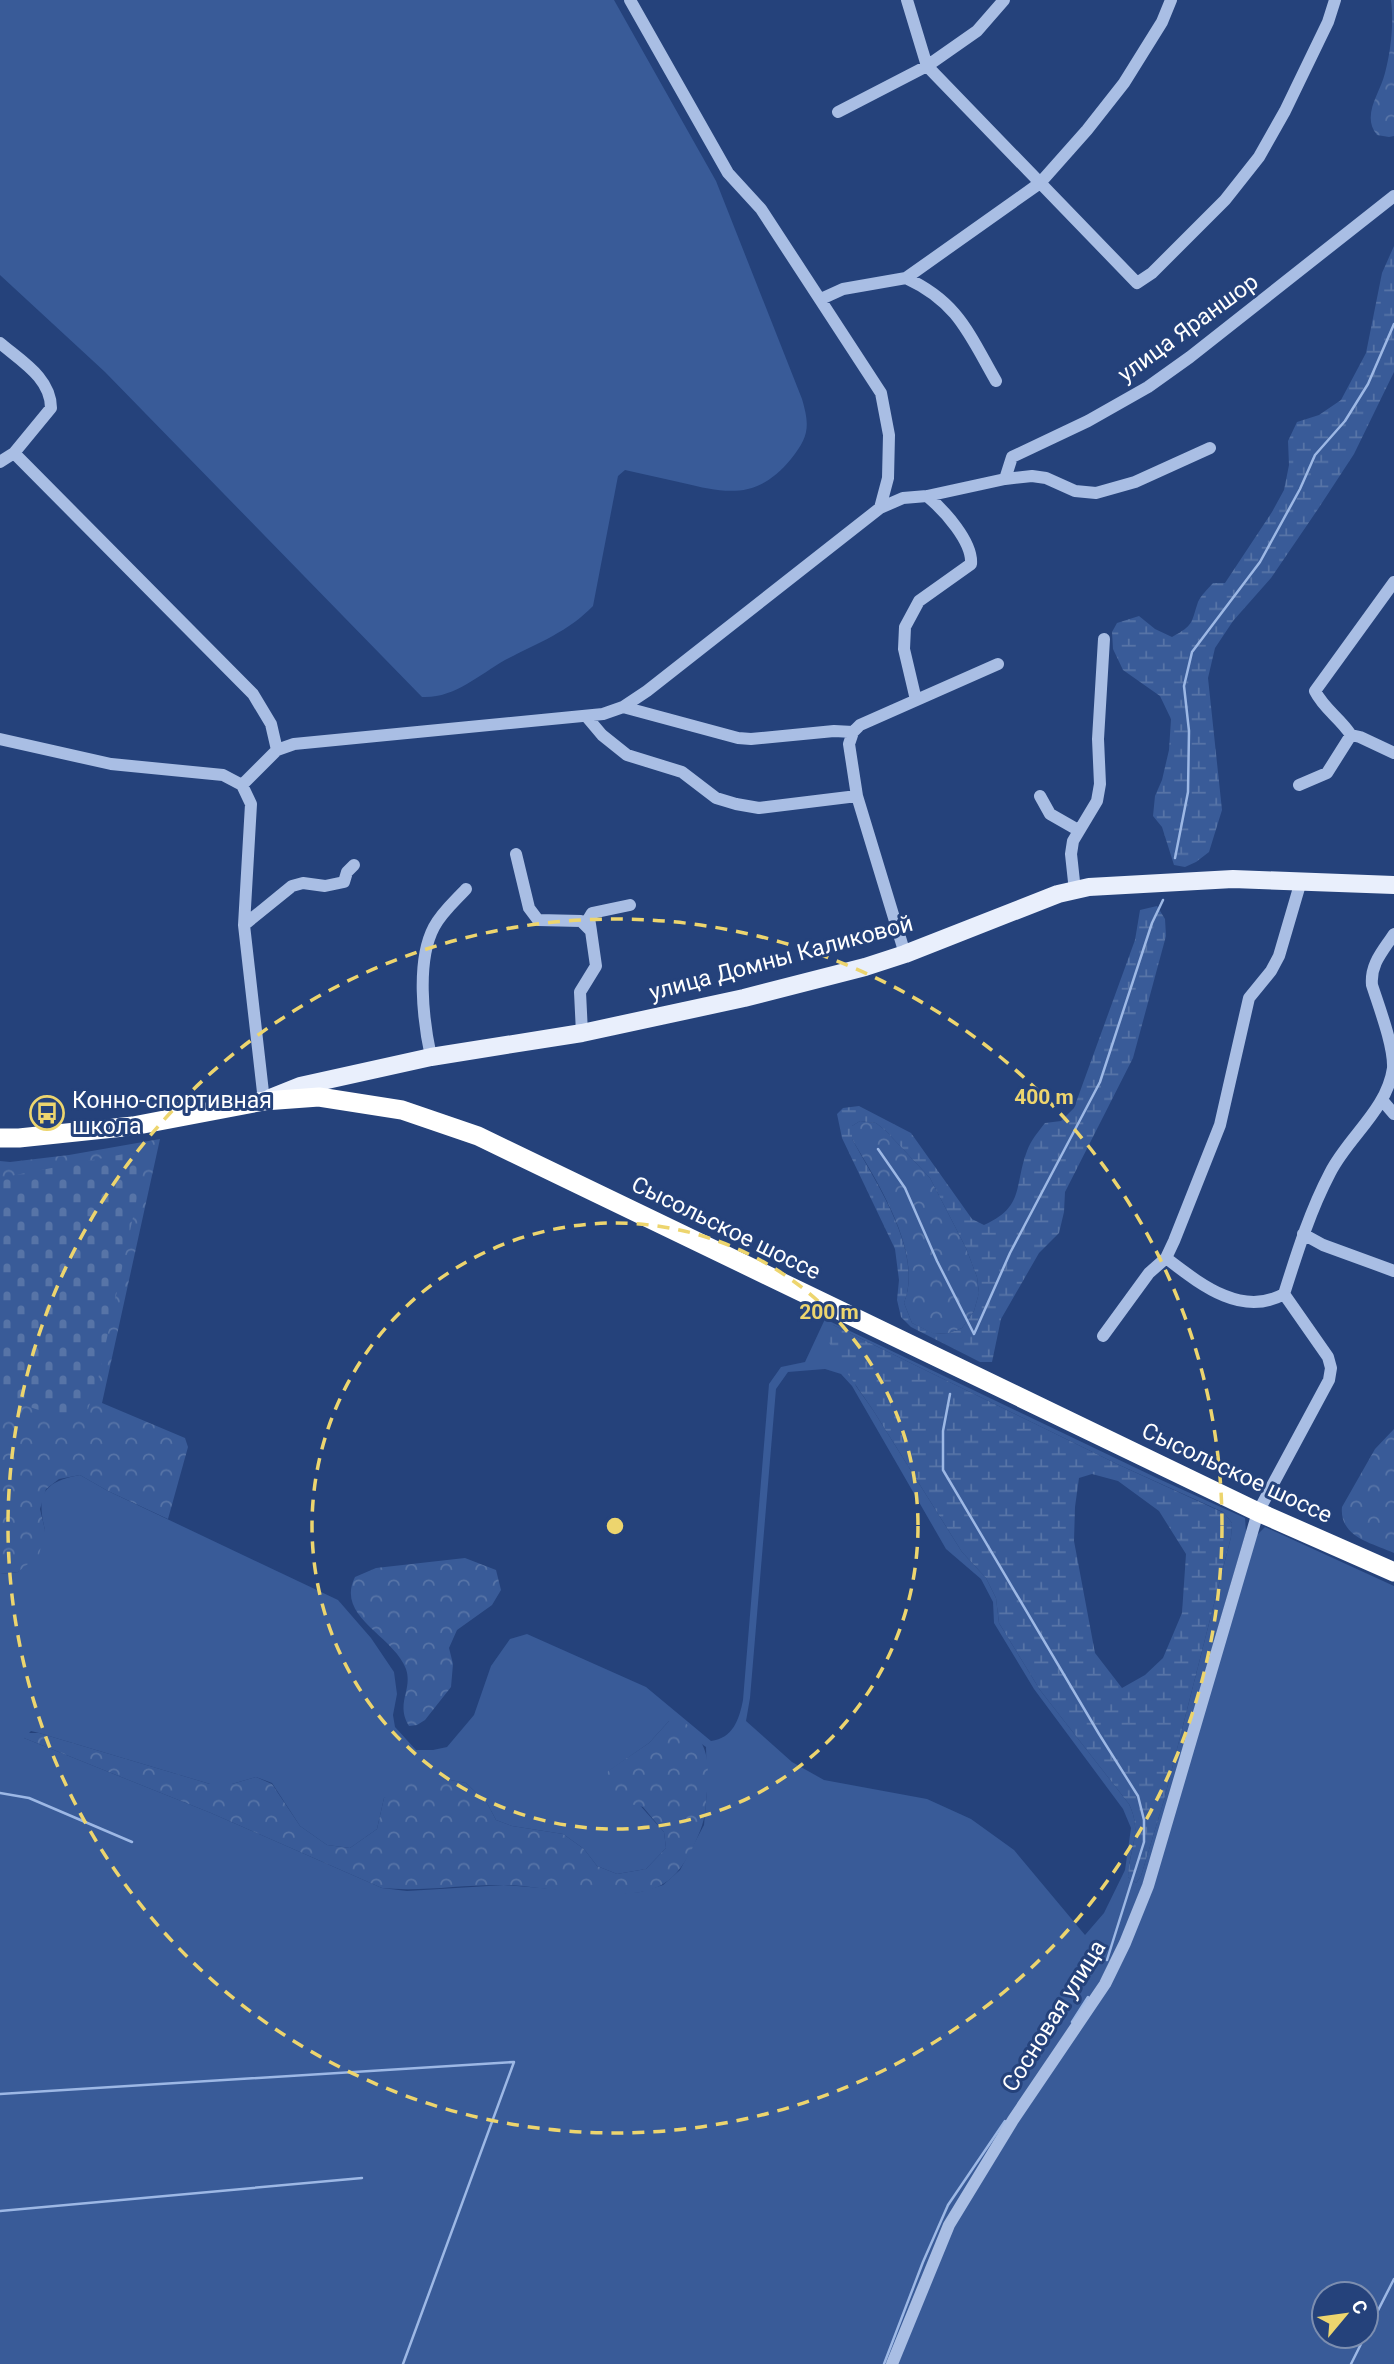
<svg xmlns="http://www.w3.org/2000/svg" width="1394" height="2364" font-family="Roboto,sans-serif">
<style>
.green{fill:#395b98;fill-rule:evenodd}
.forest{fill:url(#forest-crowns)}
.wetland{fill:url(#wetland-marsh);fill-rule:evenodd}
.cemetery{fill:url(#cemetery-stones)}
.lines{fill:none;stroke-linecap:round;stroke-linejoin:round}
.stream{stroke:#9db8e5;stroke-width:2.5}
.minor{stroke:#a9bee4;stroke-width:12}
.major{stroke:#e9effc;stroke-width:18}
.highway{stroke:#fff;stroke-width:19}
.ring{fill:none;stroke:#edd56e;stroke-width:3.5;stroke-dasharray:12 9}
.labels{text-anchor:middle;dominant-baseline:central;stroke-width:6;stroke-linejoin:round;paint-order:stroke}
.street-label{font-size:23px;fill:#fff;stroke:#25427b}
.poi-label{font-size:23px;fill:#fff;stroke:#25427b;text-anchor:start}
.centre{fill:#edd56e;stroke:#25427b;stroke-width:3.5}
.ring-label{font-size:21px;text-anchor:middle;font-weight:bold;fill:#edd56e;stroke:#25427b;stroke-width:6;stroke-linejoin:round;paint-order:stroke}
</style>
<defs>
<pattern id="forest-crowns" width="20" height="18" patternUnits="userSpaceOnUse" patternTransform="scale(1.75)"><rect width="20" height="18" fill="#395b98"/><path d="M2 6a3 3 0 1 1 6 0M12 15a3 3 0 1 1 6 0" fill="none" stroke="#5774a7"/></pattern>
<pattern id="wetland-marsh" width="20" height="14" patternUnits="userSpaceOnUse" patternTransform="scale(1.75)"><rect width="20" height="14" fill="#395b98"/><path d="M1 5h8M5 5V1M11 12h8M15 12V8" fill="none" stroke="#5774a7"/></pattern>
<pattern id="cemetery-stones" width="16" height="16" patternUnits="userSpaceOnUse" patternTransform="scale(1.75)"><rect width="16" height="16" fill="#395b98"/><path d="M2 7V4a2 2 0 0 1 4 0v3zM10 15v-3a2 2 0 0 1 4 0v3z" fill="#5774a7"/></pattern>
</defs>
<rect width="100%" height="100%" fill="#25427b"/>
<!-- green -->
<path class="green" d="M0,0H614L716,181L802,399C810,426 809,437 791,459C758,499 728,494 683,483C664,479 644,474 625,470L618,476L593,606C568,632 536,644 505,660C479,675 453,699 422,697L105,372L0,275Z
M825,1319L1159,1479L1245,1518L1246,1532L1143,1885L1120,1941L1100,1981L1009,2117L886,2364H0V1574L18,1572L45,1530C36,1494 43,1482 80,1475L108,1491L338,1600L371,1638L394,1672L397,1694L393,1715L395,1727L416,1750H433L447,1747L474,1715L491,1666L510,1639L527,1634L646,1687L711,1741C733,1738 739,1720 743,1700L769,1384L781,1367L805,1362ZM833,1325L1117,1464L1223,1512L1232,1523L1231,1537L1164,1800L1141,1876L1136,1883L1128,1877C1129,1848 1143,1833 1129,1804L1040,1690L999,1623L996,1598L986,1578L962,1552L873,1410L856,1386ZM825,1369L841,1374L852,1386L946,1549L981,1579L993,1602L994,1623L1034,1689L1123,1809L1131,1828L1125,1870L1104,1913L1085,1935L1014,1850L971,1819L927,1799L824,1780L792,1762L746,1721L750,1698L776,1389L788,1372ZM669,1721L706,1747L707,1790L704,1825L680,1870L663,1885L640,1892L615,1894L504,1885L407,1891L382,1888L211,1813L24,1738L31,1731L39,1733L210,1784H232L256,1777L272,1783L300,1826L327,1845L350,1848L377,1829L384,1798L445,1779L466,1783L487,1803L496,1820L512,1826L563,1834L584,1849L597,1866L617,1874L646,1869L666,1848L664,1832L609,1771L649,1743Z
M1265,1527L1394,1586V2364H898L954,2227L1018,2122L1109,1986L1257,1535ZM1324,2294H1366V2336H1324Z"/>
<!-- forest -->
<path class="forest" d="M1391,0H1394V136L1389,137L1377,135C1361,115 1380,94 1385,73C1391,51 1394,23 1391,0Z
M860,1121L876,1123L886,1131L930,1178L966,1248L977,1277L979,1293L974,1311L962,1328L949,1333L934,1334L912,1323L904,1303C924,1253 877,1182 852,1139V1126Z
M160,1139L102,1403L185,1438L188,1447L168,1519L108,1491L80,1475L59,1479L46,1489L40,1509L45,1530L39,1555L18,1572L0,1574V1161L10,1162L69,1155Z
M1394,1429V1553C1372,1543 1339,1537 1342,1507L1375,1449Z
M465,1558L496,1570L501,1590L492,1605L457,1630L449,1648L453,1664L451,1687L425,1720L417,1725L409,1726C395,1703 413,1690 406,1669C393,1635 335,1617 355,1577L376,1568Z
M678,1717C711,1742 710,1763 706,1802C705,1821 701,1830 693,1847C686,1861 677,1876 663,1884C628,1906 546,1886 505,1885C464,1884 424,1892 382,1888L211,1813L24,1738L25,1733H39L210,1784H232L256,1777L272,1784L300,1826L327,1845L350,1848L377,1829L384,1798L409,1782L445,1779L466,1783L487,1803L496,1820L512,1826L563,1834L584,1849L597,1866L617,1874L646,1869L666,1848L664,1832L643,1807L614,1800L605,1786L608,1771L649,1743L669,1721Z"/>
<!-- wetland -->
<path class="wetland" d="M1394,246V372L1354,454L1318,509L1271,578L1233,621L1215,648L1208,678L1222,810L1209,852L1196,862L1185,867L1174,865L1162,827L1153,816L1155,796L1162,780L1169,750L1171,719L1160,696L1123,670L1113,649L1112,632L1117,623L1139,616L1155,629L1172,637C1194,625 1191,623 1198,602C1201,595 1208,589 1213,583H1225L1272,512L1284,490L1289,465L1288,441L1297,422L1319,415L1341,400L1366,353L1382,273Z
M1157,906L1165,919L1166,936L1133,1058L1065,1192L1064,1212L1059,1233L1039,1253L1001,1319L992,1362H980L911,1327L901,1317L897,1300L899,1280L895,1249L842,1138L837,1114L843,1108L859,1106L911,1133L972,1219L984,1225C1025,1207 1014,1185 1027,1151C1031,1140 1038,1132 1045,1123L1061,1121L1074,1108L1135,940L1140,910ZM860,1121L876,1123L886,1131L930,1178L966,1248L977,1277L979,1293L974,1311L962,1328L949,1333L935,1334L912,1323L904,1303C924,1252 876,1183 852,1139V1126Z
M828,1325H833L1117,1464L1224,1513L1232,1523L1231,1537L1164,1800L1141,1876L1136,1883L1128,1877C1129,1849 1143,1833 1129,1804L1040,1690L999,1623L996,1598L986,1578L962,1552L873,1410L839,1361L825,1335V1330ZM1092,1474L1118,1481L1159,1511L1186,1554L1182,1613L1163,1658L1145,1675L1122,1688L1095,1653L1074,1541L1075,1507L1079,1478Z"/>
<!-- cemetery -->
<path class="cemetery" d="M129,1153L138,1156L144,1166L97,1384L88,1409C57,1421 30,1407 0,1396V1178Z"/>
<g class="lines">
<!-- stream -->
<path class="stream" d="M1175,858L1188,792L1189,731L1184,686L1192,652L1260,562L1300,489L1315,455L1345,421L1368,384L1394,324
M878,1149L905,1188L937,1261L974,1334
M974,1334L1010,1253L1100,1082L1152,923L1163,900
M950,1394L943,1431V1470L1099,1734L1138,1796L1144,1820V1842L1107,1960
M0,1793L29,1798L132,1842
M1072,2022L1088,1997
M0,2094L514,2062L403,2364
M0,2211L362,2178
M1366,2334L1394,2279
M884,2364L923,2262L948,2205L1005,2121
M1351,2364L1365,2336"/>
<!-- minor -->
<path class="minor" d="M630,0L728,173L761,209L881,393L889,435L888,478L880,508
M907,0L927,66L1137,283L1152,273L1225,200L1259,157L1285,111L1328,22L1335,0
M838,112L927,66L977,31L1004,0
M906,278C958,302 969,334 996,381
M821,299L843,289L906,278L1040,183L1087,130L1124,83L1162,22L1171,0
M0,343C21,361 51,378 51,408L14,453L0,462
M14,453L253,694L271,724L277,750
M1005,479L1012,457L1088,421L1148,387L1190,357L1394,196
M1394,582L1315,691C1324,709 1340,718 1351,735L1360,737L1394,753
M916,700L904,649L905,627L919,601L971,564C973,542 944,510 927,496
M623,707L738,738L751,739L834,731L853,732
M586,716L602,735L627,755L682,772L716,798L736,804L759,808L857,796
M0,739L111,764L223,775L242,785L251,804L244,925L264,1101
M242,785L277,750L294,744L603,714L623,707L647,691L880,508L903,498L927,496L1005,479L1032,476L1046,478L1075,491L1096,493L1135,482L1210,448
M1299,785L1327,773L1351,735
M1040,796L1050,814L1078,830
M516,854L529,908L538,920L581,921L591,931L596,966L580,992L582,1033
M1075,891L1071,854L1073,841L1097,801L1100,784L1098,739L1104,639
M244,925L292,886L303,883L325,886L344,882L347,872L354,865
M591,931L589,918L592,913L630,905
M905,954L857,796L849,744L853,732L860,725L998,664
M431,1057C423,1020 416,961 434,927C442,912 455,901 466,889
M1382,1100L1394,1114
M1303,1234L1323,1245L1394,1271
M1166,1258C1199,1283 1241,1318 1284,1294
M1103,1336L1149,1273L1166,1258L1174,1241L1220,1125L1249,998L1271,971L1279,956L1301,881
M892,2364L949,2225L1013,2120L1105,1984L1125,1943L1148,1886L1258,1512L1329,1380L1331,1368L1328,1357L1284,1294C1297,1253 1310,1211 1330,1173C1348,1137 1387,1110 1393,1068C1394,1046 1379,1007 1372,985C1370,964 1383,951 1394,934"/>
<!-- major -->
<path class="major" d="M270,1098L300,1086L431,1057L582,1033L744,998L865,967L905,954L1058,894L1089,887L1233,879L1394,885"/>
<!-- highway -->
<path class="highway" d="M0,1138H19L133,1126L264,1101L319,1097L402,1110L478,1136L1258,1512L1394,1572"/>
</g>
<!-- distance rings -->
<g class="ring">
<circle cx="615" cy="1526" r="303"/>
<circle cx="615" cy="1526" r="607"/>
</g>
<!-- icons -->
<defs>
<g id="bus-ring" transform="scale(1.75)"><circle r="9.5" fill="#25427b" stroke="#edd56e" stroke-width="1.5"/><path d="M-5-6H5V4H4V6H2V4H-2V6H-4V4H-5ZM-3.5-4V0h7V-4ZM-3.5 1.2v1.5H-2V1.2ZM2 1.2v1.5H3.5V1.2Z" fill="#edd56e"/></g>
</defs>
<g fill-rule="evenodd">
<use href="#bus-ring" x="47" y="1113"/>
</g>
<g class="labels">
<!-- street labels -->
<g class="street-label">
<text transform="translate(1188 328) rotate(-36)">улица Яраншор</text>
<text transform="translate(781 958) rotate(-15)">улица Домны Каликовой</text>
<text transform="translate(726 1228) rotate(26)">Сысольское шоссе</text>
<text transform="translate(1237 1473) rotate(25)">Сысольское шоссе</text>
<text transform="translate(1054 2016) rotate(-58)">Сосновая улица</text>
</g>
<!-- poi labels -->
<g class="poi-label">
<text x="72" y="1100">Конно-спортивная<tspan x="72" dy="26">школа</tspan></text>
</g>
</g>
<circle cx="615" cy="1526" r="10" class="centre"/>
<g class="ring-label">
<text x="1044" y="1104">400 m</text>
<text x="829" y="1319">200 m</text>
</g>
<!-- north arrow -->
<g transform="translate(1345 2315) rotate(61)"><circle r="33" fill="#25427b" stroke="#7c8eb0" stroke-width="2"/>
<path d="M0-5L12 26L0 18L-12 26Z" fill="#edd56e"/>
<text y="-10" font-size="19" font-weight="bold" text-anchor="middle" fill="#ffffff">С</text>
</g>
</svg>
